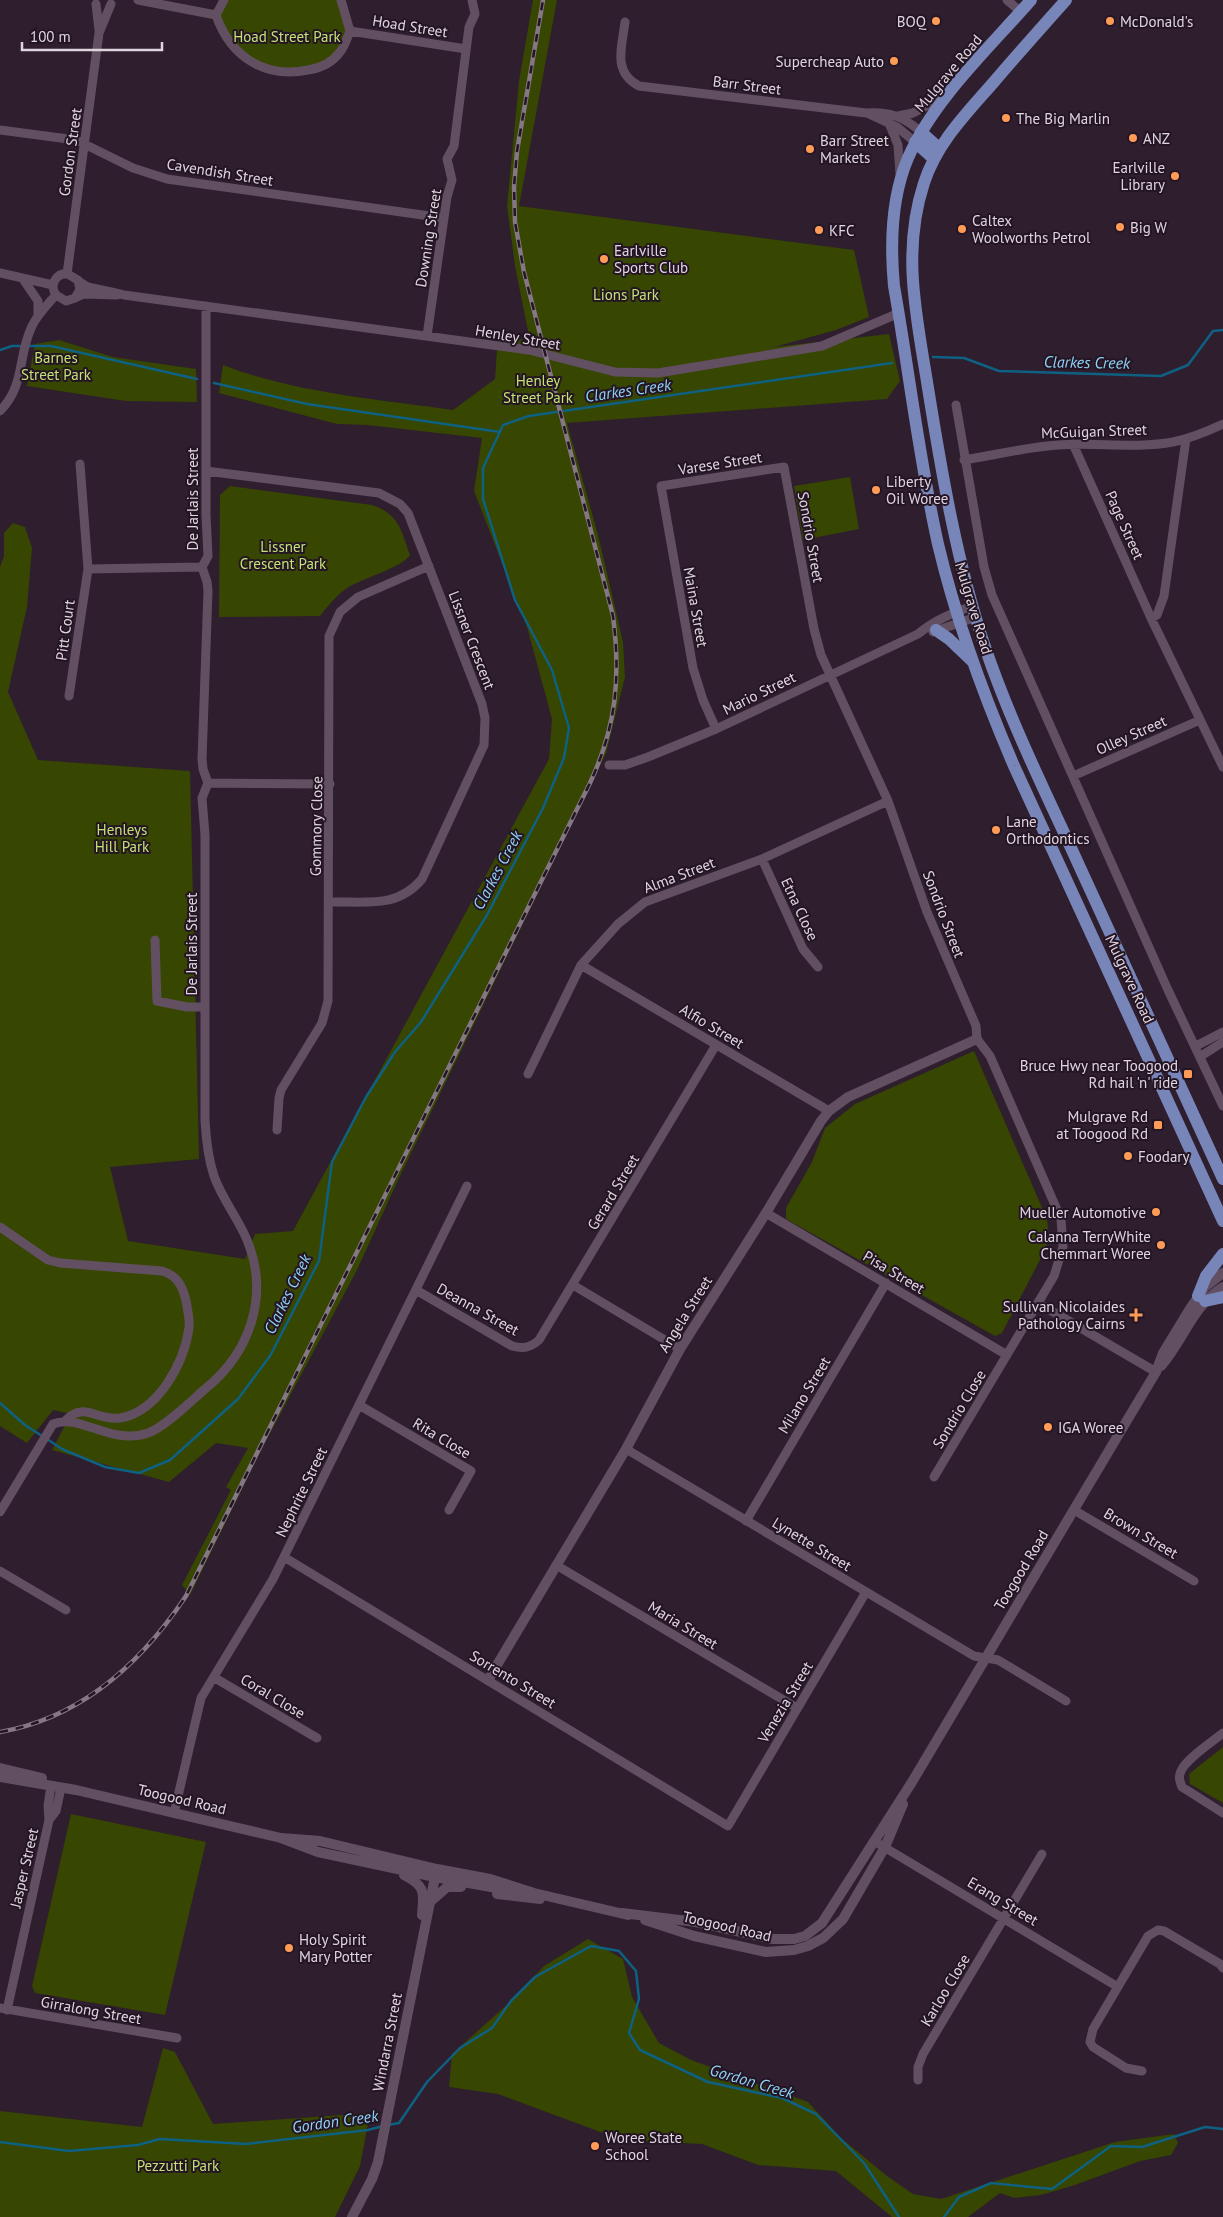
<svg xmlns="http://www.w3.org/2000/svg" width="1223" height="2217" viewBox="0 0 1223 2217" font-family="'PT Sans',sans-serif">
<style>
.green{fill:#374600}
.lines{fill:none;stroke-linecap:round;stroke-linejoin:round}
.stream{stroke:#0e6182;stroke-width:2.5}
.minor{stroke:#625062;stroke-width:9}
.tertiary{stroke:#625062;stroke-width:10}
.primary{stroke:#7885b8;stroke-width:12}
.rail-casing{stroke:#857785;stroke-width:4.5}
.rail{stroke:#241524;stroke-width:2.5;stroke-dasharray:8;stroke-linecap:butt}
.poi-dot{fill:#fe9c57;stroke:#241524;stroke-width:2}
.labels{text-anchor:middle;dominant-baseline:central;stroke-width:4;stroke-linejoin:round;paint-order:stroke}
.poi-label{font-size:15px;fill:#e0d5df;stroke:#241524;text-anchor:start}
.street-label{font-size:15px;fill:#e0d5df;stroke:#241524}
.park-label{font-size:15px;fill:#c4e374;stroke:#241524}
.water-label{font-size:16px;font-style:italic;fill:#8fd4f8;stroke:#241524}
</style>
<rect width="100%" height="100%" fill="#2e1e2e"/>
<path class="green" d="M224,0H341L350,31L331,61L283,73L238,51L216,15Z
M533,0H557L519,206L854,250L869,317L836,330L774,347L889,334L900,381L887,399L567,423L598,535L623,642L625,677L606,753L398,1180L357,1270L260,1452L190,1595L182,1585L231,1490L226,1487L248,1448L216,1443L169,1482L52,1450L71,1414L53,1410L27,1443L0,1426V567L4,556V533L13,523L25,527L32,548L27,607L8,692L38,760L190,771L199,1159L110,1167L128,1241L245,1259L255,1234L293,1231L549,759L552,719L527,627L474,491L482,438L367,425L337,424L219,393L223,365C296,393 376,399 453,410L495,379L498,335L530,341L515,266L507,206L519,81Z
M59,340L113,357L196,369L197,402L126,401L27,386L35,344Z
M850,477L859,529L803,540L794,486Z
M230,486L372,505C399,514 401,530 410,555C403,567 361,579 347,588C336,596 328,606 320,616L219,617L220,495Z
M974,1051L1047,1219L1049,1238L1044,1252L1002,1333L995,1336L786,1219V1208L812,1162L825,1128L855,1104Z
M1223,1747V1803L1190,1784L1189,1774Z
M71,1814L206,1842L165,2015L35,1993L32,1986Z
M588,1939L623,1959L632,1997L659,2043L691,2060L808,2102L841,2138L887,2176L913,2194L941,2199L1115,2142L1174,2134L1178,2143L1171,2155L1140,2161L1075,2185L1041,2195L1014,2198L1000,2193L968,2217H892L836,2171L758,2165L702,2144L622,2140L498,2094L449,2087L452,2054L511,2001L544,1966Z
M163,2048L175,2052L213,2124L370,2113L360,2166L335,2217H0V2111L142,2127Z"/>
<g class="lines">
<path class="stream" d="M0,350L12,346H51L197,379
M933,357L964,358L999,371L1161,376L1188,365L1213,331L1223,330
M214,383L307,404L500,432
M0,1403L25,1425L42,1436
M47,1439L62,1449L105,1467L139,1473L170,1460L238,1399L270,1356L319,1261L332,1162L366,1097L395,1052L421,1022L487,915L543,808L564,758L569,728L552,670L515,600L483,499V468L503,425L529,416L892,363
M388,2125L399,2123L427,2082L460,2048L492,2028L511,2001L535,1977L591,1946L619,1951L636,1971L639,1999L629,2033L640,2050L708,2082L782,2098L816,2114L864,2163L899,2217
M0,2142L69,2151L138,2145L160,2139L246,2144L368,2130L383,2126
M944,2217L959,2197L991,2183L1052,2189L1111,2146L1142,2147L1205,2127L1223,2129"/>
<path class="minor" d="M138,0L216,15
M224,0L216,15C230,56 264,79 308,70C321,68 332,63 340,52C345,46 347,38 350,31L341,0
M1007,0L1021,12
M96,4L99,30
M625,22C622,47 612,72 639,86L866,113C889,111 904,117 921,132
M350,31L466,49
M869,114L897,127L915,142
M898,116L913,113L943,97
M889,123L898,145L900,174
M0,130L76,140L133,168L167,179L444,218
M0,273L53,285
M67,274L99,33L111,4
M23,279L38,301V315
M78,280L80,290L75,298L66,301L56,295C53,291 52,285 55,280C66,264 78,284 89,287C101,290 113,292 124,295L529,350L615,372L658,373L822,346L899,313
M75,298L84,294L117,295
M427,336L447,197L452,180L447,159L454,146L469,27L475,14L472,0
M956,405L984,567L992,595L1168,990L1223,1106
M0,411C26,384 17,357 32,326C38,314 47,305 56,295
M1073,444L1151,618L1223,767
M964,460C995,455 1027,447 1058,445C1096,442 1135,449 1173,442C1191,438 1206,432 1223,424
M206,471L379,493L400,504L408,513L482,704L485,718L484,745L422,879C397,909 365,901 329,902
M88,569L202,567
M1151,618L1157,615L1164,596L1186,439
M933,632L976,617
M69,696L88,569L80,464
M716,729L703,700L693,668L661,486L784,467L814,629L821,655L888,801L927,912L976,1026L977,1039L990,1056L1061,1219L1063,1247L1054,1276L934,1477
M609,765H625L648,757L716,729L918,634C935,620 952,613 973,606
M1073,776L1200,720
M208,783L330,784
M762,859L803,949L818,967
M155,940L157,1001L187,1007H204
M581,965L829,1111
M1196,1046L1223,1032
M1201,1056L1223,1042
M528,1074L581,965L618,924L645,902L762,859L888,801
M277,1130L279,1098L281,1090L322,1023L328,1001L329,636L340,612L358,597L429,566
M766,1213L1007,1355
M0,1227L48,1260L60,1263L162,1271C179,1276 184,1289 187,1306C188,1313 190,1321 189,1328C184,1363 158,1412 120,1418C96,1421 84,1400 64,1422
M573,1285L680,1349
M416,1290L512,1346C523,1349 530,1348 539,1340L716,1045
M1038,1303L1156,1372
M359,1405L471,1471L449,1510
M626,1449L974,1656L998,1660L1066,1701
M1074,1510L1194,1581
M0,1512L53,1424C80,1413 111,1446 148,1433C165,1427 191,1401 205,1389C250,1353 270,1295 247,1240C238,1218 222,1199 214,1176C208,1158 206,1139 205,1120V835L202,798L208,783L203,769L202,759L208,591L207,582L202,567L208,556L206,515V306
M746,1521L886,1283
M284,1557L728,1826L866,1592
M556,1565L797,1708
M0,1571L66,1610
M215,1678L317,1738
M1223,1733C1212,1742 1186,1759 1181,1771C1178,1777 1180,1782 1182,1787L1223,1813
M174,1813L201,1698L273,1579L467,1186
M49,1820L56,1811L61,1788
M874,1841L1118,1987
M0,2008L177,2038
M7,2010L49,1820L48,1806L51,1786
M1142,2071L1126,2068L1093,2047L1090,2042L1093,2029L1148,1936L1158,1930L1164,1931L1220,1964L1223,1968
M918,2080V2067L923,2054L1042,1854"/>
<path class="tertiary" d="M1161,1366C1183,1341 1193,1305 1223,1287
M488,1680L626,1449L680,1349L766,1213L821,1121L829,1111L848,1097L977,1039
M0,1768L42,1778
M0,1777L76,1790L281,1838L318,1852L435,1877L508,1890
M281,1838L320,1841L437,1869L490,1879L534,1893L628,1915
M404,1875C426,1886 424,1893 422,1915
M497,1894L540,1899
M430,1902L447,1887H461
M622,1913L696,1922L773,1939H794L805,1936L822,1923L912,1782L1129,1417L1156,1372L1163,1353L1191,1307L1205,1287L1223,1273
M645,1920L694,1936L766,1952L794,1950L808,1946L823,1938L843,1919L885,1847L903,1804
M352,2217L372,2179L378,2162L436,1872"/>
<path class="primary" d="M1031,0C990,47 933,100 908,158C891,198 890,243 894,286C909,371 919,459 938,544C956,620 983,694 1014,766L1223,1221
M1066,0C1041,28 1017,55 993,83C966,114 937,143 924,183C901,253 917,318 928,388C942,475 957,563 985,647C1010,721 1045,791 1077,861C1126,967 1174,1073 1223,1179
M921,132L940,149
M915,142L934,159
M936,630L949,639L972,661
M1198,1296L1206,1276L1223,1254
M1205,1301L1223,1297"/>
<g class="rail-casing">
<path id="rail" d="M0,1732C81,1718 142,1662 186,1596L590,783C616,727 621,678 613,616L524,272L515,222L514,187L517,151L543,0"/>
</g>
<use href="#rail" class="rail"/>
</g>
<g class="poi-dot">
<circle cx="936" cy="21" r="5"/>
<circle cx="1110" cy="21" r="5"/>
<circle cx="894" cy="61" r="5"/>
<circle cx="1006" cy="118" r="5"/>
<circle cx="1133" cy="138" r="5"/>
<circle cx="810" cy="149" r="5"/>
<circle cx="1175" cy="176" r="5"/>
<circle cx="1120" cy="227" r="5"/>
<circle cx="962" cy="229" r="5"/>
<circle cx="819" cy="230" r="5"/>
<circle cx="604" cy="259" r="5"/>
<circle cx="876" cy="490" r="5"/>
<circle cx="996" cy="830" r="5"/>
<rect x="1183" y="1069" width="10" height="10" rx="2.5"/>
<rect x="1153" y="1120" width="10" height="10" rx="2.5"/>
<circle cx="1128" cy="1156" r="5"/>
<circle cx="1156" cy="1212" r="5"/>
<circle cx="1161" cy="1245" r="5"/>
<path d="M1133.5 1307.5h5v5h5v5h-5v5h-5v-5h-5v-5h5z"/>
<circle cx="1048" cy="1427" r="5"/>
<circle cx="289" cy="1948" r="5"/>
<circle cx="595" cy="2146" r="5"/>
</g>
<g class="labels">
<g class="poi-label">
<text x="926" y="21" text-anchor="end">BOQ</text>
<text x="1120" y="21">McDonald's</text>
<text x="884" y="61" text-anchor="end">Supercheap Auto</text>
<text x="1016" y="118">The Big Marlin</text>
<text x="1143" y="138">ANZ</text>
<text x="820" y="140">Barr Street<tspan x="820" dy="17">Markets</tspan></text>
<text x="1165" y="167" text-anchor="end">Earlville<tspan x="1165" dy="17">Library</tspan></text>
<text x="972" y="220">Caltex<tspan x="972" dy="17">Woolworths Petrol</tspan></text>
<text x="1130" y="227">Big W</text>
<text x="829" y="230">KFC</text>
<text x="614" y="250">Earlville<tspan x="614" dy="17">Sports Club</tspan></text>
<text x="886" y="481">Liberty<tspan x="886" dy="17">Oil Woree</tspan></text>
<text x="1006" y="821">Lane<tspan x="1006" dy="17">Orthodontics</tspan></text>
<text x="1178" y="1065" text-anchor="end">Bruce Hwy near Toogood<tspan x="1178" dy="17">Rd hail 'n' ride</tspan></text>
<text x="1148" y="1116" text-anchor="end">Mulgrave Rd<tspan x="1148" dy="17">at Toogood Rd</tspan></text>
<text x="1138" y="1156">Foodary</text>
<text x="1146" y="1212" text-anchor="end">Mueller Automotive</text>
<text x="1151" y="1236" text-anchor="end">Calanna TerryWhite<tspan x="1151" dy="17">Chemmart Woree</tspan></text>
<text x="1125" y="1306" text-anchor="end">Sullivan Nicolaides<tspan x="1125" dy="17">Pathology Cairns</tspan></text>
<text x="1058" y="1427">IGA Woree</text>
<text x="299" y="1939">Holy Spirit<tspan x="299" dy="17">Mary Potter</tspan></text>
<text x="605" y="2137">Woree State<tspan x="605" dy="17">School</tspan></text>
</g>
<g class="street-label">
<text transform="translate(410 26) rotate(9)">Hoad Street</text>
<text transform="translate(948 73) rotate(-50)">Mulgrave Road</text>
<text transform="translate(747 85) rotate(7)">Barr Street</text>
<text transform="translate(70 152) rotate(-82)">Gordon Street</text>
<text transform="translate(220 172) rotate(9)">Cavendish Street</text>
<text transform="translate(428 238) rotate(-81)">Downing Street</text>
<text transform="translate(518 337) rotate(10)">Henley Street</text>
<text transform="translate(1094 431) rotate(-2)">McGuigan Street</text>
<text transform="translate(720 463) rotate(-9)">Varese Street</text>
<text transform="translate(192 499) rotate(-90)">De Jarlais Street</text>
<text transform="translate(1125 525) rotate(66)">Page Street</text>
<text transform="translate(811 537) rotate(80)">Sondrio Street</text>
<text transform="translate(696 607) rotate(80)">Maina Street</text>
<text transform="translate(974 608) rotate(73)">Mulgrave Road</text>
<text transform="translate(65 630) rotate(-82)">Pitt Court</text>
<text transform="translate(472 640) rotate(69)">Lissner Crescent</text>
<text transform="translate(759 693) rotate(-26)">Mario Street</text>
<text transform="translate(1131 735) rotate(-24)">Olley Street</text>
<text transform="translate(316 826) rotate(-89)">Gommory Close</text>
<text transform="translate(679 875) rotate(-21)">Alma Street</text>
<text transform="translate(800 909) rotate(65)">Etna Close</text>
<text transform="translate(944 914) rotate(69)">Sondrio Street</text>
<text transform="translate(191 944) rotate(-90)">De Jarlais Street</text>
<text transform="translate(1130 979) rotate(65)">Mulgrave Road</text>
<text transform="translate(712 1026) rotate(31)">Alfio Street</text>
<text transform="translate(613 1192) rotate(-59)">Gerard Street</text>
<text transform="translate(894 1272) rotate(31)">Pisa Street</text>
<text transform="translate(478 1309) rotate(29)">Deanna Street</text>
<text transform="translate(685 1314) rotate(-58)">Angela Street</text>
<text transform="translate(804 1395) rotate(-59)">Milano Street</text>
<text transform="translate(959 1409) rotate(-59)">Sondrio Close</text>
<text transform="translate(442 1438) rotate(31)">Rita Close</text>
<text transform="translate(301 1492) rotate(-64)">Nephrite Street</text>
<text transform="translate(1141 1533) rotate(31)">Brown Street</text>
<text transform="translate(812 1544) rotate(31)">Lynette Street</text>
<text transform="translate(1021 1570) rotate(-59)">Toogood Road</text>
<text transform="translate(683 1625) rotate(31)">Maria Street</text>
<text transform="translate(513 1679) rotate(31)">Sorrento Street</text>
<text transform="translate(273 1696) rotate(31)">Coral Close</text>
<text transform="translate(785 1702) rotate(-59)">Venezia Street</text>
<text transform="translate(182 1799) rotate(13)">Toogood Road</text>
<text transform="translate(24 1868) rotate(-77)">Jasper Street</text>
<text transform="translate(1003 1901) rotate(31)">Erang Street</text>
<text transform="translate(727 1926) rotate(13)">Toogood Road</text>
<text transform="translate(945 1990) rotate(-59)">Karloo Close</text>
<text transform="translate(91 2010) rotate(10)">Girralong Street</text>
<text transform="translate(387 2042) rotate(-79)">Windarra Street</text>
</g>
<g class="park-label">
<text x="287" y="36">Hoad Street Park</text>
<text x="626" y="294">Lions Park</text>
<text x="56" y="357">Barnes<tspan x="56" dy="17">Street Park</tspan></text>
<text x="538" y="380">Henley<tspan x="538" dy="17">Street Park</tspan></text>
<text x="283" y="546">Lissner<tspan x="283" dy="17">Crescent Park</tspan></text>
<text x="122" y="829">Henleys<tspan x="122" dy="17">Hill Park</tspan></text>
<text x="178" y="2165">Pezzutti Park</text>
</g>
<g class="water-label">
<text transform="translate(1087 362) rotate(1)">Clarkes Creek</text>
<text transform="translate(628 390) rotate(-8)">Clarkes Creek</text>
<text transform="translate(497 870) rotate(-62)">Clarkes Creek</text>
<text transform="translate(287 1294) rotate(-64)">Clarkes Creek</text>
<text transform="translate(752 2081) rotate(16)">Gordon Creek</text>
<text transform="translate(335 2121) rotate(-8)">Gordon Creek</text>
</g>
</g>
<path d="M22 42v8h140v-8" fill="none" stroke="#e0d5df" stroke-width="2.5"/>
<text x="30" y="42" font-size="15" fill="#e0d5df" stroke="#241524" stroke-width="4" paint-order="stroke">100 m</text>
</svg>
